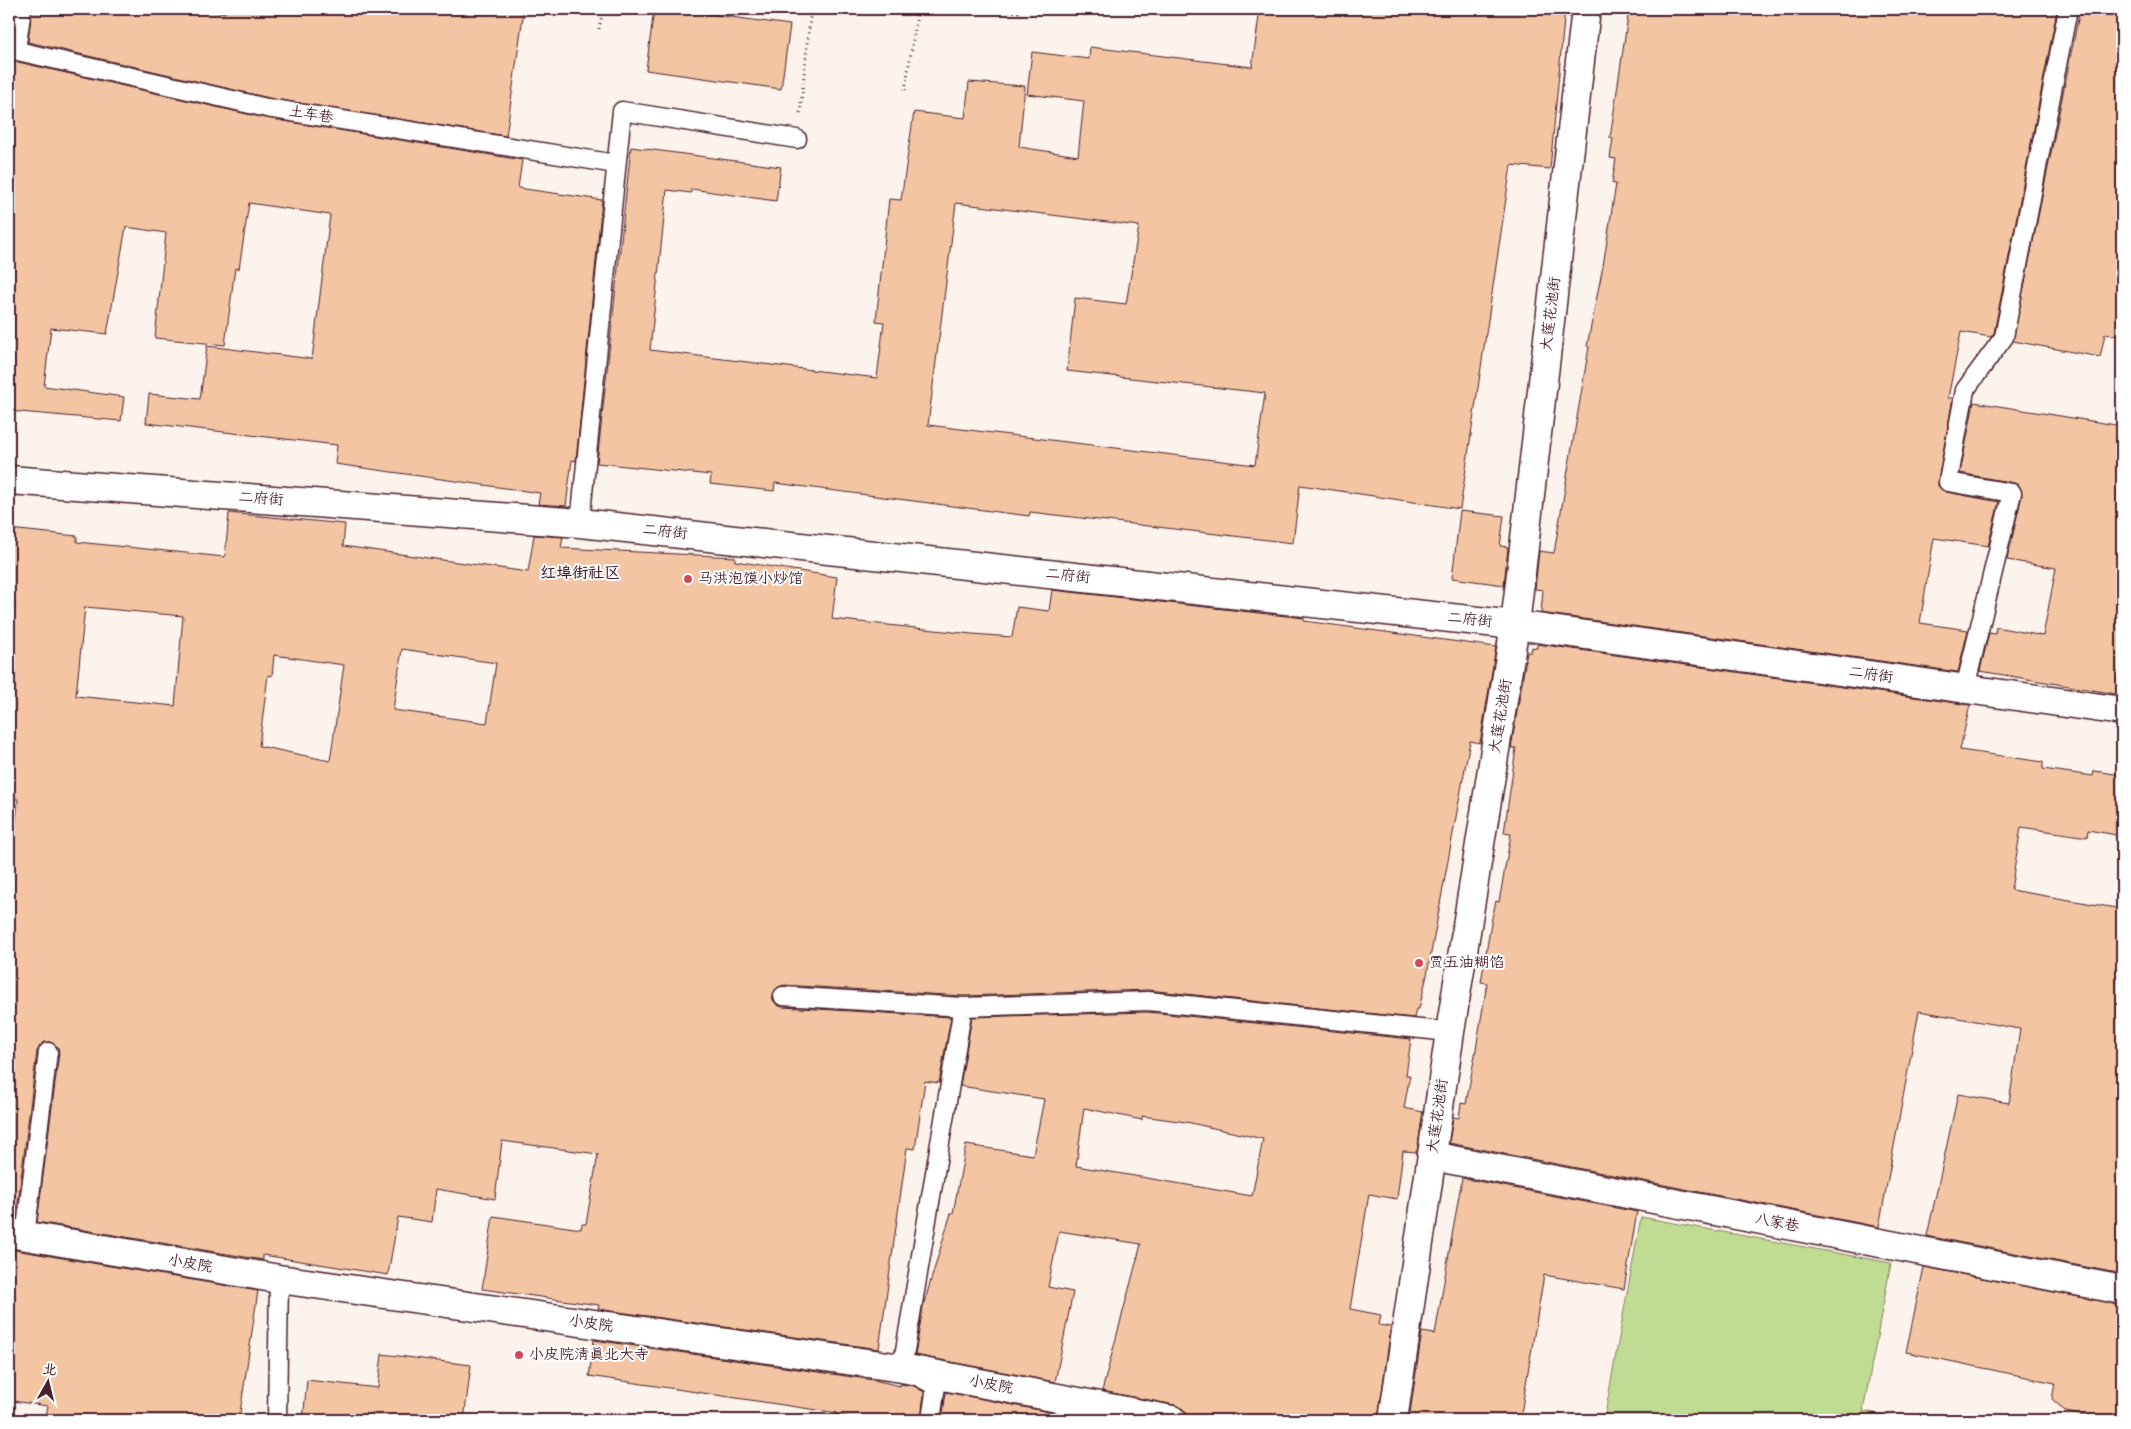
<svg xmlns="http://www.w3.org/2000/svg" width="2131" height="1429" viewBox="0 0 2131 1429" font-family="Mynerve,'LXGW WenKai TC',sans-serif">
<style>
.green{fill:#c0dc93;stroke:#857e5f}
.building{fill:#f3c5a3;stroke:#4a1f2b;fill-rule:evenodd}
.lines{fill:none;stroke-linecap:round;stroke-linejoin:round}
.service-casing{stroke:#4a1f2b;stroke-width:21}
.minor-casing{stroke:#4a1f2b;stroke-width:31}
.tertiary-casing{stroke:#4a1f2b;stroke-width:31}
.path{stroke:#4a1f2b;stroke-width:3;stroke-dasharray:1 4;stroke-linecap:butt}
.service{stroke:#fff;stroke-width:18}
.minor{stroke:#fff;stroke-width:28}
.tertiary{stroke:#fff;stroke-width:28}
.poi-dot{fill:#d1495b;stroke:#fff;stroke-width:2}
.labels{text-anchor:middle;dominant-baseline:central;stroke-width:4;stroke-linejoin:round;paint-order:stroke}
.street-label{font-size:15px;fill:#4a1f2b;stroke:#fff}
.poi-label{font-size:15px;fill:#4a1f2b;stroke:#fff;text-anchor:start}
.neighbourhood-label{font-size:16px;font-weight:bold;fill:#4a1f2b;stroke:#fff}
</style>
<rect width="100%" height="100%" fill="#fdf3ed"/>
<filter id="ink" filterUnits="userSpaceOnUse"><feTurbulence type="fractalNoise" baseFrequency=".02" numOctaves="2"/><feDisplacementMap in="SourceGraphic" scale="10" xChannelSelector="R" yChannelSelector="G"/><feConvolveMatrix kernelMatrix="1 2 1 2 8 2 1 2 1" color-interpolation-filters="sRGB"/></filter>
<g filter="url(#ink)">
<path class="green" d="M1641,1217L1891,1263L1863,1411L1909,1420H1604Z"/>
<path class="building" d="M32,9H199L225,13L226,9H524L506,136L269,98L28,42Z
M654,9H672L790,25L781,89L646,70Z
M1260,9H1565L1550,169L1511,165L1460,509L1300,485L1293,543L1030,512L1029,516L775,483L774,491L710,484L711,475L597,463L631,147L781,167L776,201L691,189V193L667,190L650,350L877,378L884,322L876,321L889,199L901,200L914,112L965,118L969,82L1025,86L1019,147L1078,156L1084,101L1027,94L1032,52L1089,59L1090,47L1252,67ZM956,203L1139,226L1126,304L1075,298L1067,371L1265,393L1255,465L928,425Z
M1629,9L2057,10L1994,333L1991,337L1961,332L1948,398H1953L1938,480V486L1946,492L1999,502L1988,546L1934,538L1920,623L1968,630L1958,672L1541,613L1543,590L1535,589L1539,551L1554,553L1589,347L1587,346L1603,266L1616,184L1612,183L1616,159L1610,158L1613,138H1610Z
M2080,9H2122V318L2119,336L2105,334L2100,357L2013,341Z
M9,60L265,118L522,160L518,188L602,200L576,461L572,460L566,506L538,504L540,493L335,464L337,445L146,423L149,394L200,399L207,346L312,359L330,215L249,203L239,269L235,268L225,345L155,338L166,233L126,227L107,334L51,328L44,386L124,397L121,421L9,411Z
M1974,402L2122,426V695L1980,671L1989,633L1995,634L1996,627L2043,636L2056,568L2007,560L2022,495L2019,485L2014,483L1960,473Z
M1460,511L1504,516L1500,546L1508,547L1504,585L1452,578Z
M229,513L345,524L343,546L528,572L534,535L563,537L561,548L735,557V561L837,577L832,619L972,634L1012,637L1017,607L1049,611L1052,590L1304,618V621L1496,647L1480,743L1470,741L1427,975L1419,1009H1416L1414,1018L1148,990L963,996L784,985L778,987L772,995L773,1000L777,1005L782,1007L951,1017L939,1083L925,1081L915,1149L907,1148L879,1349L598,1309L599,1305L482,1289L493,1216L581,1229L582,1224H586L598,1154L502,1141L495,1199L436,1189L432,1222L398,1217L388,1275L263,1255V1260L37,1222L59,1053L58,1047L50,1042H43L37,1051L16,1218H9V895L18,799L9,798V655L15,602H9V529L77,536V542L225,557ZM85,607L183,616L175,706L76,696ZM402,649L496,663L487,723L393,710ZM274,655L344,665L330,761L259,746L268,675L272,676Z
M1537,644L1970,705L1960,750L2043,762V769L2093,776L2094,771L2122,775V836L2088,830L2087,837L2021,827L2011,890L2122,909V1274L1927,1236L1958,1094L2009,1103L2020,1029L1919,1011L1879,1227L1449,1143L1453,1117L1459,1118L1461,1103L1466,1104L1476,1049L1487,983L1481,982L1492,918L1496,901L1499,902L1511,834L1504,833L1516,748H1511L1527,652H1531L1532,647L1537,648Z
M1148,1012L1411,1039L1406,1075H1410L1404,1108L1423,1112L1417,1152L1403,1151L1397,1199L1369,1194L1350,1309L1381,1315L1379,1325L1391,1327L1378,1420H1187V1414L1183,1409L1175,1405L1102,1391L1141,1244L1059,1231L1048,1287L1073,1292L1055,1382L915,1355L923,1307L951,1213H953L966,1145L1033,1155L1044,1099L960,1086L972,1017ZM1084,1108L1142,1120V1116L1186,1122L1263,1139L1252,1196L1076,1166Z
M1462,1178L1637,1212L1624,1289L1544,1275L1520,1420H1409L1422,1332L1435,1334Z
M9,1249L258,1291L239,1420H45L48,1406L12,1401L14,1394H9Z
M1924,1267L2122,1305V1420H2104L2066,1412L2052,1399L2055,1383L1906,1352Z
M594,1340L874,1380L900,1386V1384L914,1386L924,1392L921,1420H868L836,1415L837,1413L589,1376Z
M382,1354L471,1365L464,1420H303L307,1380L378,1388Z
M946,1392L1049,1412L1047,1420H942Z"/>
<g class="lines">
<g class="service-casing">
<path id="service" d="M9,49L267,108L616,164
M16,50L22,9
M580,523L622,111L797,139
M1965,688L2012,493L1948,482L1965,390L2004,337L2068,9
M783,996L963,1007L1148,1001L1450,1032
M25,1236L48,1052
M277,1420L279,1279
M931,1420L936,1386L902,1368L963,1007"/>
</g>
<g class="minor-casing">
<path id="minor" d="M9,480L580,523L1515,625L2122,711
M1432,1156L2122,1290
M9,1233L279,1279L902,1368L1172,1420"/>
</g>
<g class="tertiary-casing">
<path id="tertiary" d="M1393,1420L1450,1032L1515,625L1586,9"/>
</g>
<path class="path" d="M993,9L1018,12V9
M599,29L603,9
M905,90L918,9
M800,113L811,9"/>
<use href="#service" class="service"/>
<use href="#minor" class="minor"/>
<use href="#tertiary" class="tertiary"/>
</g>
</g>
<g class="poi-dot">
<circle cx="688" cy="579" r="5"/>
<circle cx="1419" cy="963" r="5"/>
<circle cx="519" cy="1355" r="5"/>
</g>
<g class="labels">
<g class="street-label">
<text transform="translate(311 115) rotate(9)">土车巷</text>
<text transform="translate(1551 314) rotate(-83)">大莲花池街</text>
<text transform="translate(261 499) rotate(4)">二府街</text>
<text transform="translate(665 532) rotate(6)">二府街</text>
<text transform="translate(1068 576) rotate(6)">二府街</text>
<text transform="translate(1470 620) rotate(6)">二府街</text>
<text transform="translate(1871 675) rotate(8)">二府街</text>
<text transform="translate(1501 716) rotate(-81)">大莲花池街</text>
<text transform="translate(1438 1116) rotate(-82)">大莲花池街</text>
<text transform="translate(1777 1223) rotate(11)">八家巷</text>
<text transform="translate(190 1264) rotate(10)">小皮院</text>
<text transform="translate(591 1324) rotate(8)">小皮院</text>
<text transform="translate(991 1385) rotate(11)">小皮院</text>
</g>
<g class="poi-label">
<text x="698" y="579">马洪泡馍小炒馆</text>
<text x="1429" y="963">贾五油糊馅</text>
<text x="529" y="1355">小皮院清真北大寺</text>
</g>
<g class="neighbourhood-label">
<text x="580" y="573">红埠街社区</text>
</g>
</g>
<rect width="2131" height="1429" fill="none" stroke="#fff" stroke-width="30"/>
<rect x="15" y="15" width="2101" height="1399" fill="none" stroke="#4a1f2b" stroke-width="2" filter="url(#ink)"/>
<g transform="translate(48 1382) rotate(8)" stroke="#ffffff" stroke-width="4" paint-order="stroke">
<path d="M0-4L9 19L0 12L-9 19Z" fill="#4a1f2b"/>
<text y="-8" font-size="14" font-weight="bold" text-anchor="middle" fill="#4a1f2b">北</text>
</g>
</svg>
